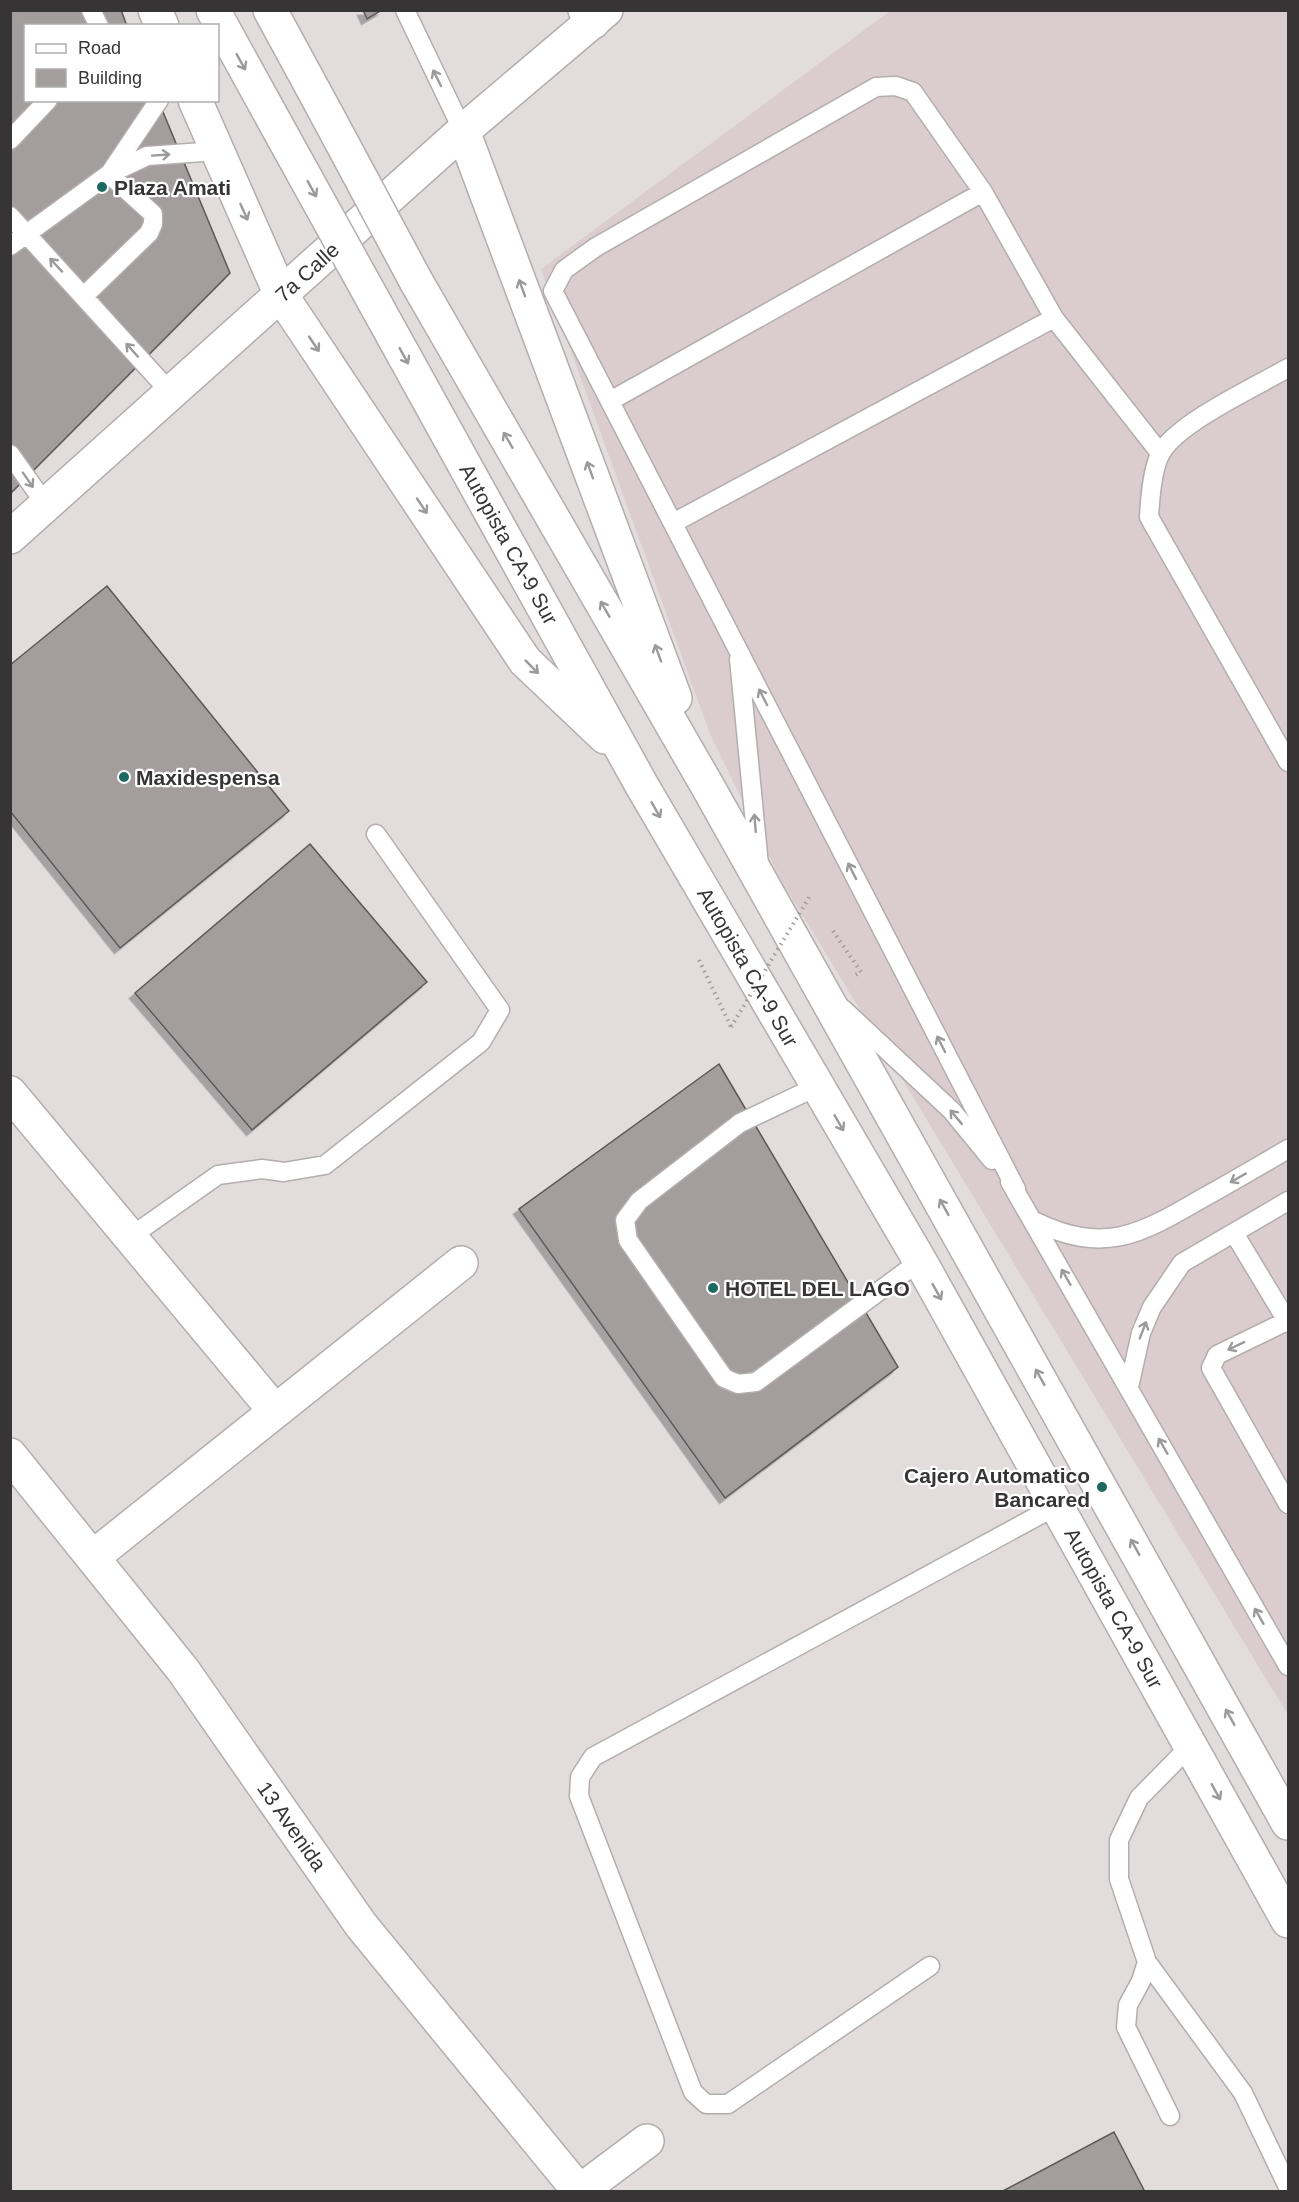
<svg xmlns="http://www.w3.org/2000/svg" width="1299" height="2202" viewBox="0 0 1299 2202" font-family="Helvetica,sans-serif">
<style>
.built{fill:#dbcdcf}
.building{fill:#a39d9e;stroke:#5d5859;stroke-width:1.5;filter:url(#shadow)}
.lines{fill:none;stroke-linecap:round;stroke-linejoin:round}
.lane-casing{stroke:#b3adae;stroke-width:21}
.street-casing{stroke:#b3adae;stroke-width:36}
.secondary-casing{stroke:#b3adae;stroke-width:36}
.highway-casing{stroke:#b3adae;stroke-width:36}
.path{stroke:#a19c9d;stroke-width:4;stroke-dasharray:1.5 4.5;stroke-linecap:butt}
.lane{stroke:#fff;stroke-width:18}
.street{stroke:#fff;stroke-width:33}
.secondary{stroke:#fff;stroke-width:33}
.highway{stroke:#fff;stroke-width:33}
.highway-bridge-casing{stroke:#b3adae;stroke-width:36;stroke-linecap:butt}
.path-bridge{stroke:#a19c9d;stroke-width:4;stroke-dasharray:1.5 4.5;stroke-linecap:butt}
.highway-bridge{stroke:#fff;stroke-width:33}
.oneway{stroke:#9a9a9a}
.poi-dot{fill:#1e6862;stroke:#fff;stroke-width:2}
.labels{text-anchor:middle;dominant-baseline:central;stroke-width:4.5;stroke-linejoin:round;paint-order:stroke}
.poi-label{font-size:21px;font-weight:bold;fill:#363434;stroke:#fff;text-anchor:start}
.street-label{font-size:21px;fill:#363434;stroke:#fff}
</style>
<defs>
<filter id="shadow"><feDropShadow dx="-5.5" dy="5.5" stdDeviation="0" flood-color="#0004"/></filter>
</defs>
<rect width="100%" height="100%" fill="#e2dcdd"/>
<path class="built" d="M890,11H1288V1715L780,878L710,734L541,269Z"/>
<path class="building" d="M10,10H121L127,26H26V100H158L230,273L10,494Z
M363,10H382L367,19Z
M107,586L289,811L120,948L10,811V665Z
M310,844L427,982L252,1130L135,993Z
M719,1064L898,1367L725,1498L519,1209Z
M1114,2132L1145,2192H1001Z"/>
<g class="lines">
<g class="lane-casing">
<path id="lane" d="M91,10L99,26
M405,10L463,131
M10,140L48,100
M110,173L159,100
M10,216L171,393
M10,246L109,174L147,156L217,151
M84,296L149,233L153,224V214L109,174
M1288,368C1257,386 1177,423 1161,453C1152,468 1150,499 1149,517L1288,762
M610,401L983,192
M10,454L46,505
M673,523L1054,318
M739,659L759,865
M843,1009L952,1111L992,1160
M818,1086L740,1123L639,1201L625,1220L628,1240L724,1378L738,1384L756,1382L920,1261
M1010,1182L1288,1666
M1016,1189L553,291L564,270L596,247L876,87L896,86L913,92L983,192L1054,318L1160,453
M1034,1221C1104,1255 1139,1235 1201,1199C1230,1183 1259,1166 1288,1149
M1234,1233L1287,1321
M130,1237L218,1175L262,1169L284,1172L325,1165L481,1042L500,1010L376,834
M1288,1323L1287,1321L1217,1355L1211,1368L1288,1504
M1129,1387L1141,1333L1152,1307L1182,1263L1288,1201
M1147,1962L1243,2093L1288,2187
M930,1966L728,2104H706L693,2092L579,1796L580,1777L593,1757L1058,1505
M1170,2116L1126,2027L1128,2005L1141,1981L1147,1962L1119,1879V1840L1139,1798L1190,1746"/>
</g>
<g class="street-casing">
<path id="street" d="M10,1093L275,1411
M10,1455L183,1670L361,1925L579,2191
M93,1557L461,1263
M579,2192L647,2141"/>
</g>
<g class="secondary-casing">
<path id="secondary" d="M10,537L463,131L606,10"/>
</g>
<g class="highway-casing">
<path id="highway" d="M155,10L162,26
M213,10L283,137
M270,10L327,115
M585,10L593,22
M195,100L281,295L525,661L605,737
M463,131L675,698
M416,281L708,787L1288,1823
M376,305L641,784L920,1261L1288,1921"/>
</g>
<path class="path" d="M833,931L861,972L855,975
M699,960L731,1027"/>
<use href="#lane" class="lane"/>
<use href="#street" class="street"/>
<use href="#secondary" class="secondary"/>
<use href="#highway" class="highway"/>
<g class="highway-bridge-casing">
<path id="highway-bridge" d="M327,115L416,281
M283,137L376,305"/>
</g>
<path class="path-bridge" d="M731,1027L810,896"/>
<use href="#highway-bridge" class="highway-bridge"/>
</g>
<defs><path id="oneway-shaft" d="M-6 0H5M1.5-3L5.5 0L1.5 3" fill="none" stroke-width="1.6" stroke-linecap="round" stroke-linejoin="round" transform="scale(1.5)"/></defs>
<g class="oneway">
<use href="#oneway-shaft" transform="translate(241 62) rotate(61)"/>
<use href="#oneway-shaft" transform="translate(437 78) rotate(-116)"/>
<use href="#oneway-shaft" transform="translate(161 155) rotate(-4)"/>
<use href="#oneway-shaft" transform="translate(312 189) rotate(61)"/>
<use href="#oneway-shaft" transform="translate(244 212) rotate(66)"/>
<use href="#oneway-shaft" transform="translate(56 265) rotate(-133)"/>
<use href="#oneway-shaft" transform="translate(522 288) rotate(-110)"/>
<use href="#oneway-shaft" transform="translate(314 344) rotate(56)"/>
<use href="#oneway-shaft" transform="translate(132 350) rotate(-132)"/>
<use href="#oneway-shaft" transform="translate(404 356) rotate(61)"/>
<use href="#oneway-shaft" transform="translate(508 440) rotate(-120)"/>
<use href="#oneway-shaft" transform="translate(590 470) rotate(-110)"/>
<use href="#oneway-shaft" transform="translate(28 480) rotate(55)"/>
<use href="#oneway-shaft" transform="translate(422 506) rotate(56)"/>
<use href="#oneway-shaft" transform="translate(605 609) rotate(-120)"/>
<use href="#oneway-shaft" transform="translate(658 653) rotate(-110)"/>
<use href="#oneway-shaft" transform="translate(532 667) rotate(45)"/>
<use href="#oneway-shaft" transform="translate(763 697) rotate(-117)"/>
<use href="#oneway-shaft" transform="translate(656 810) rotate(60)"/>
<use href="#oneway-shaft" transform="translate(755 823) rotate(-95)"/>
<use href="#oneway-shaft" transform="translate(852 871) rotate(-117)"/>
<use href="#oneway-shaft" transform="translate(941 1044) rotate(-117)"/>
<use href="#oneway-shaft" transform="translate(956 1117) rotate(-130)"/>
<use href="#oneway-shaft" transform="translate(839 1123) rotate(60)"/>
<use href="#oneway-shaft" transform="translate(1238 1178) rotate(150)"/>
<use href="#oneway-shaft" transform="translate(944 1207) rotate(-119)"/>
<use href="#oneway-shaft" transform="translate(1066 1277) rotate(-120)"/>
<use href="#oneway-shaft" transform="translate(937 1292) rotate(61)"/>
<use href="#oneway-shaft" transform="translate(1143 1330) rotate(-69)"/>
<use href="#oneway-shaft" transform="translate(1236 1346) rotate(154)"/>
<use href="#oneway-shaft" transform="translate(1040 1377) rotate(-119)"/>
<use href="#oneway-shaft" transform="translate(1163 1446) rotate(-120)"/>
<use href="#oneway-shaft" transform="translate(1135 1547) rotate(-119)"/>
<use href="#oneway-shaft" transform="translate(1259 1616) rotate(-120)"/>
<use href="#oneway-shaft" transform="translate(1230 1717) rotate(-119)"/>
<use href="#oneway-shaft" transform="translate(1216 1792) rotate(61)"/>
</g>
<g class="poi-dot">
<circle cx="102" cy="187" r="6"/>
<circle cx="124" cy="777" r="6"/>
<circle cx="713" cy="1288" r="6"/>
<circle cx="1102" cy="1487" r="6"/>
</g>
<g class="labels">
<g class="poi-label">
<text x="114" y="187">Plaza Amati</text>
<text x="136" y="777">Maxidespensa</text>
<text x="725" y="1288">HOTEL DEL LAGO</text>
<text x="1090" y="1475" text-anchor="end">Cajero Automatico<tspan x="1090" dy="24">Bancared</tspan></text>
</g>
<g class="street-label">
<text transform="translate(307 272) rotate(-42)">7a Calle</text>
<text transform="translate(509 544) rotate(61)">Autopista CA-9 Sur</text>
<text transform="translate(748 967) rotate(60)">Autopista CA-9 Sur</text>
<text transform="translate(1114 1608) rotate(61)">Autopista CA-9 Sur</text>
<text transform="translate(292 1826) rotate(55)">13 Avenida</text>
</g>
</g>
<rect width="1299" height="2202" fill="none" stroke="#363434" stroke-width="24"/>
<rect x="24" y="24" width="195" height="78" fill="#ffffff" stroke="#afaeae" stroke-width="1.5"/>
<rect x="36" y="44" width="30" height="9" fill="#ffffff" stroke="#afaeae" stroke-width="1.5"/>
<text x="78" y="54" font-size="18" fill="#363434">Road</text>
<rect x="36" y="69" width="30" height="18" fill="#a39d9e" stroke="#afaeae" stroke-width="1.5"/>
<text x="78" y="84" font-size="18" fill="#363434">Building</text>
</svg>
